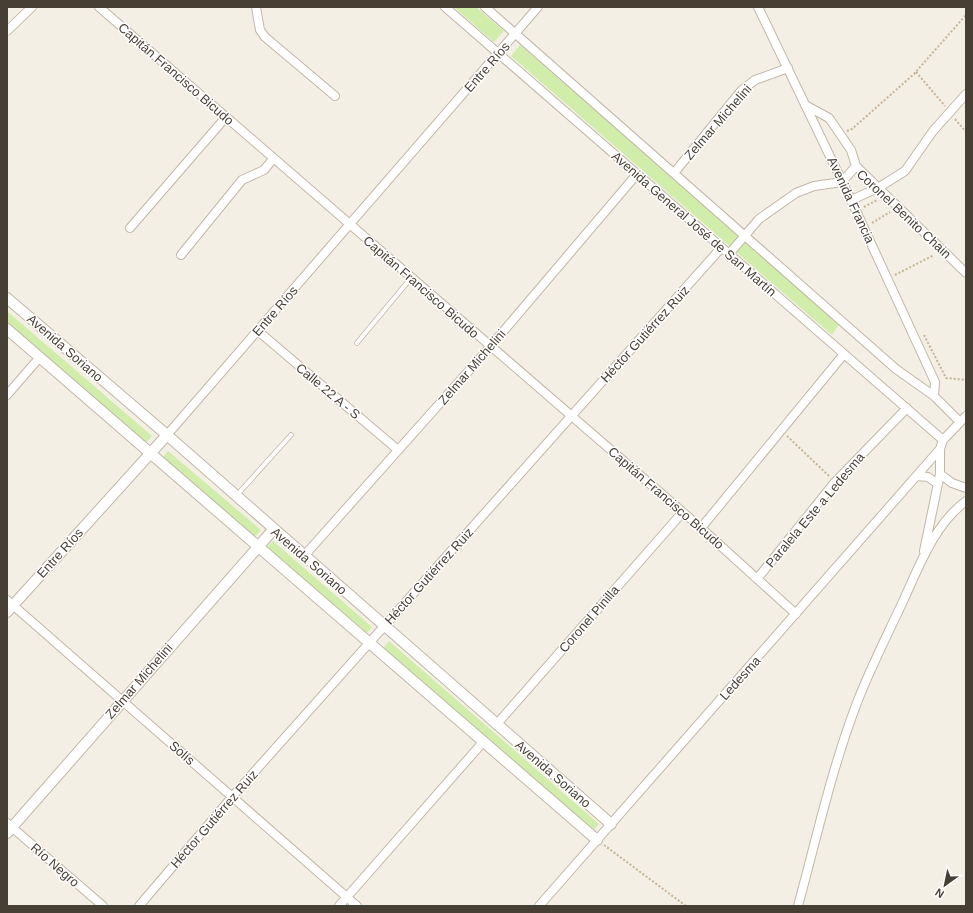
<svg xmlns="http://www.w3.org/2000/svg" width="973" height="913" viewBox="0 0 973 913" font-family="Arial,sans-serif">
<style>
.green{fill:#d0eda9}
.lines{fill:none;stroke-linecap:round;stroke-linejoin:round}
.service-casing{stroke:#c1b7a7;stroke-width:5.5}
.minor-casing{stroke:#c1b7a7;stroke-width:10}
.tertiary-casing{stroke:#c1b7a7;stroke-width:12}
.path{stroke:#c4b396;stroke-width:2;stroke-dasharray:2 2;stroke-linecap:butt}
.service{stroke:#fff;stroke-width:4}
.minor{stroke:#fff;stroke-width:8}
.tertiary{stroke:#fff;stroke-width:10}
.labels{text-anchor:middle;dominant-baseline:central;stroke-width:3;stroke-linejoin:round;paint-order:stroke}
.street-label{font-size:13px;fill:#473f34;stroke:#fff}
</style>
<rect width="100%" height="100%" fill="#f4efe5"/>
<path class="green" d="M454,7H476L504,31L494,42Z
M520,45L840,323L832,335L511,56Z
M7,311L152,436L146,443L7,323Z
M168,451L261,530L255,537L163,457Z
M273,541L372,627L367,633L267,547Z
M389,641L599,824L594,830L383,648Z"/>
<g class="lines">
<g class="service-casing">
<path id="service" d="M357,343L411,278
M237,495L291,435"/>
</g>
<g class="minor-casing">
<path id="minor" d="M99,7L701,528L796,614
M256,7L260,30L265,37L335,96
M445,7L943,440
M485,7L896,369L934,396L960,422
M758,7L851,200L935,382L934,396
M7,31L32,7
M805,105L829,118L851,150L856,166
M674,173L741,91L755,80L788,68
M851,200L878,188L905,171L933,131L966,94
M130,228L226,117
M729,254L759,219L796,193L814,186L842,182L856,166L966,273
M181,255L242,180L264,170L273,159
M258,331L398,450
M7,395L40,357
M167,435L538,7
M940,474L952,483L966,488
M917,476L928,477L938,484
M701,528L844,354
M924,551L940,474V449L943,440L966,416
M304,556L490,347L637,174
M757,579L835,482L907,408
M7,600L357,906
M496,725L682,513
M7,823L103,906
M139,906L232,797L721,248
M339,906L484,741
M539,906L940,449
M798,906C816,840 831,772 855,708C869,670 888,634 905,597C920,564 935,524 966,501"/>
</g>
<g class="tertiary-casing">
<path id="tertiary" d="M7,298L167,435L611,824
M7,329L597,840
M7,612L167,435
M7,833L273,530"/>
</g>
<path class="path" d="M916,72L945,106
M955,119L966,132
M847,131L852,129L914,74L966,15
M864,207L877,200
M872,223L890,212
M895,275L934,255
M924,335L946,378L966,380
M787,436L829,476
M604,845L686,906"/>
<use href="#service" class="service"/>
<use href="#minor" class="minor"/>
<use href="#tertiary" class="tertiary"/>
</g>
<g class="labels">
<g class="street-label">
<text transform="translate(487 67) rotate(-49)">Entre Ríos</text>
<text transform="translate(176 74) rotate(41)">Capitán Francisco Bicudo</text>
<text transform="translate(718 122) rotate(-49)">Zelmar Michelini</text>
<text transform="translate(851 200) rotate(65)">Avenida Francia</text>
<text transform="translate(904 214) rotate(43)">Coronel Benito Chain</text>
<text transform="translate(694 224) rotate(41)">Avenida General José de San Martín</text>
<text transform="translate(421 287) rotate(41)">Capitán Francisco Bicudo</text>
<text transform="translate(275 311) rotate(-49)">Entre Ríos</text>
<text transform="translate(645 334) rotate(-48)">Héctor Gutiérrez Ruiz</text>
<text transform="translate(65 348) rotate(41)">Avenida Soriano</text>
<text transform="translate(472 367) rotate(-49)">Zelmar Michelini</text>
<text transform="translate(328 391) rotate(40)">Calle 22 A - S</text>
<text transform="translate(666 498) rotate(41)">Capitán Francisco Bicudo</text>
<text transform="translate(815 510) rotate(-50)">Paralela Este a Ledesma</text>
<text transform="translate(60 553) rotate(-48)">Entre Ríos</text>
<text transform="translate(309 561) rotate(41)">Avenida Soriano</text>
<text transform="translate(429 576) rotate(-48)">Héctor Gutiérrez Ruiz</text>
<text transform="translate(589 619) rotate(-49)">Coronel Pinilla</text>
<text transform="translate(740 678) rotate(-48)">Ledesma</text>
<text transform="translate(139 681) rotate(-49)">Zelmar Michelini</text>
<text transform="translate(182 753) rotate(41)">Solís</text>
<text transform="translate(553 774) rotate(41)">Avenida Soriano</text>
<text transform="translate(214 819) rotate(-49)">Héctor Gutiérrez Ruiz</text>
<text transform="translate(55 865) rotate(41)">Río Negro</text>
</g>
</g>
<rect width="973" height="913" fill="none" stroke="#473f34" stroke-width="16"/>
<g transform="translate(945 885) rotate(213)" stroke="#ffffff" stroke-width="3" paint-order="stroke">
<path d="M0-3L7 15L0 10L-7 15Z" fill="#473f34"/>
<text y="-6" font-size="11" font-weight="bold" text-anchor="middle" fill="#473f34">N</text>
</g>
</svg>
